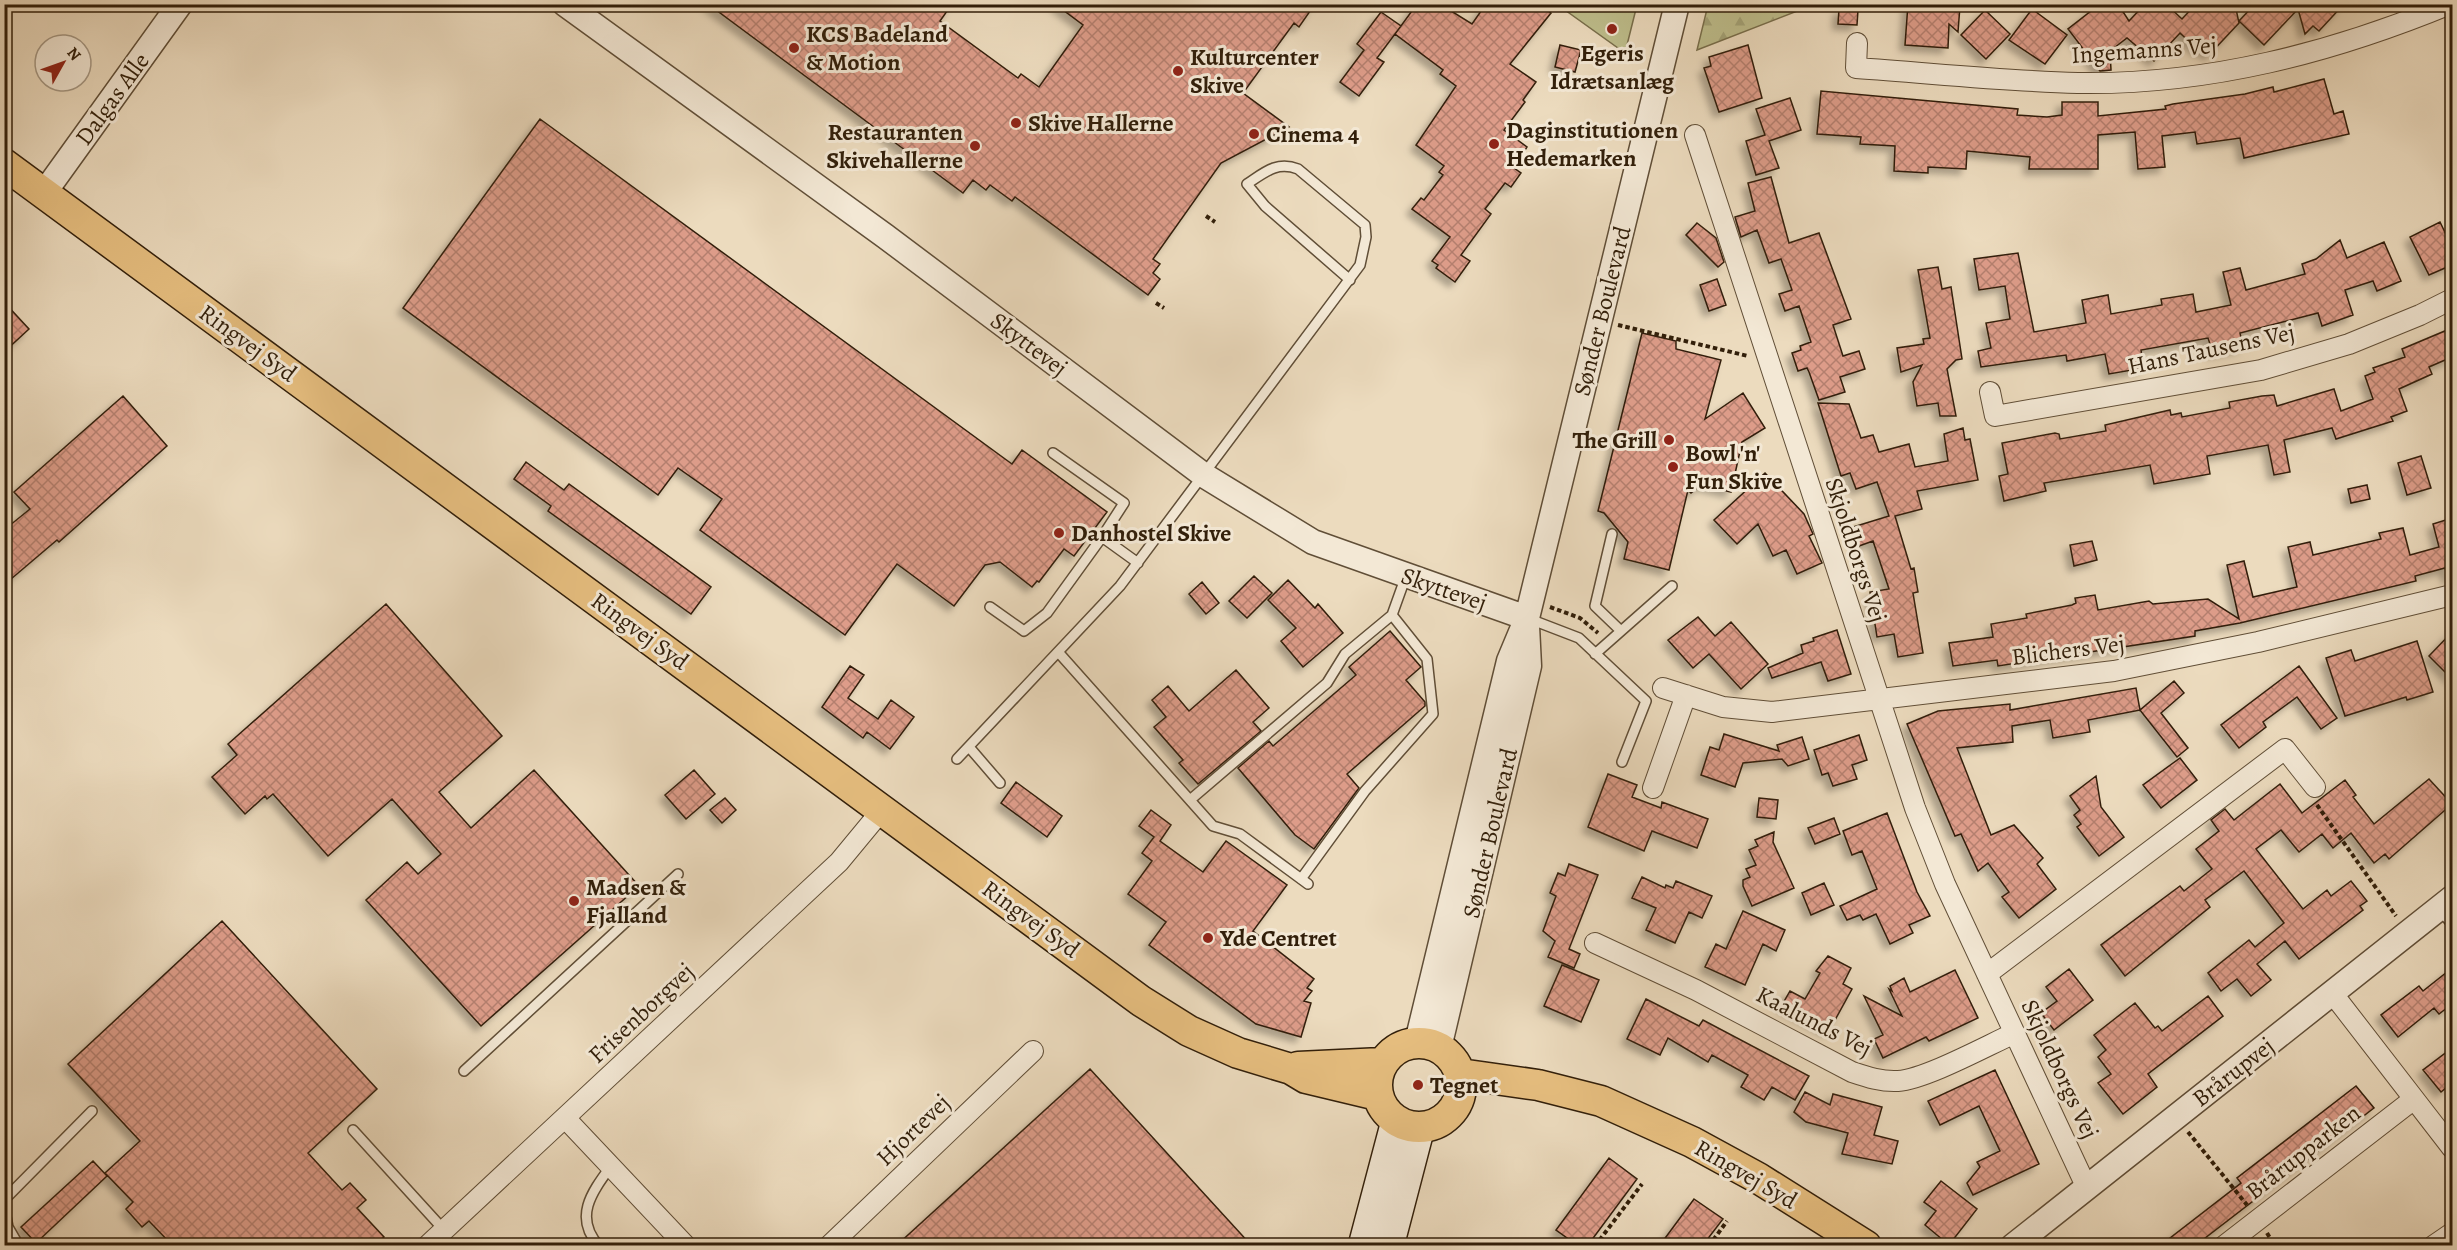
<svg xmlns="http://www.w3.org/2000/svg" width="2457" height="1250" viewBox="0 0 2457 1250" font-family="Alegreya,serif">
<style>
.grass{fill:#bebe8c;stroke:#786e4b;stroke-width:1.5}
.forest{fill:url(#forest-firs);stroke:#786e4b;stroke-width:1.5}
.building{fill:url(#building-cross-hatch);stroke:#321f0a;stroke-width:1.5;filter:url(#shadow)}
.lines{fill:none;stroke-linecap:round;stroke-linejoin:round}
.service-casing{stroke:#604e37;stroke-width:12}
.minor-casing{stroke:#604e37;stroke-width:22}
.tertiary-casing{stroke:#604e37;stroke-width:27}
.secondary-casing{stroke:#321f0a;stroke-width:30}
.primary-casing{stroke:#321f0a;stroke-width:33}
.path{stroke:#321f0a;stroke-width:4;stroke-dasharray:4.5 3;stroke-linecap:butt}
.service{stroke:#f3e8d5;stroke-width:9}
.minor{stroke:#f3e8d5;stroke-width:20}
.tertiary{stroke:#f3e8d5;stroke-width:24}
.secondary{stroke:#f3e8d5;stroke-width:27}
.primary{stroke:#e6be7f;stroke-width:30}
.poi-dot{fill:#8f2418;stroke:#f3e8d5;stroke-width:2}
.labels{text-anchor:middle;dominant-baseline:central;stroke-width:6;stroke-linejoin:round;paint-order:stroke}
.poi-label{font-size:24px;font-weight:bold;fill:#321f0a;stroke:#f3e8d5;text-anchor:start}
.street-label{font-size:24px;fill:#321f0a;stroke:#f3e8d5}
</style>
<defs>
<pattern id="forest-firs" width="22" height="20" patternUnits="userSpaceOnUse" patternTransform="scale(1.5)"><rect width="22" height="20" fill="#bebe8c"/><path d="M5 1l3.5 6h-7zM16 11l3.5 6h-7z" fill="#a4a377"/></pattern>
<pattern id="building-cross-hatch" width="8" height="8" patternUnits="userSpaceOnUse" patternTransform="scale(1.5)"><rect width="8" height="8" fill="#dd9c89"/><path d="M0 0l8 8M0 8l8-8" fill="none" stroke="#b47f6e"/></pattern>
<filter id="shadow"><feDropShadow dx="-5.5" dy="5.5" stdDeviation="3" flood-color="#0004"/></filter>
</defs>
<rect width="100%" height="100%" fill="#ecdbbe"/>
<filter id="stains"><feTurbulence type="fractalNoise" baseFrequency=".00333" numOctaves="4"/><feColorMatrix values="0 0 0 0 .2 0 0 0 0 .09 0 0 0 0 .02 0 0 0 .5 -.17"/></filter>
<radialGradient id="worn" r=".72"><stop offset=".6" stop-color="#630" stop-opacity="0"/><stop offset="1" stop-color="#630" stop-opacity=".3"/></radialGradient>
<path class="grass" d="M1558,5H1637L1625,53Z"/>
<path class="forest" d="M1708,5V4L1801,5L1800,10L1697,50Z"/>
<path class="building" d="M708,4H952L940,21L1018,78L1021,74L1039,87L1083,25L1055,4H1315L1299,27L1294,23L1243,93L1289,127L1221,163L1153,259L1160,264L1153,273L1160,279L1148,295L1015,197L1012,201L990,185L986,190L973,180L963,193Z
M1417,4H1440L1472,24L1486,4H1540L1551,13L1510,64L1536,82L1523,100L1525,102L1504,130L1527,147L1514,168L1521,173L1511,187L1505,183L1485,209L1491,214L1461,255L1470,261L1455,282L1436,268L1438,265L1432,261L1450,237L1412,209L1421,198L1424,200L1443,175L1439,172L1444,166L1416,145L1456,86L1440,74L1443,70L1395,34Z
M1908,4L1960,6L1958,32L1949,24L1948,48L1905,45Z
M2100,4H2118L2129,21L2145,4H2166L2182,19L2196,4H2235L2239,23L2209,55L2202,49L2199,51L2180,33L2154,61L2127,38L2110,51L2111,70L2100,71L2068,29Z
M2255,4H2344L2319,31L2313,26L2305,34L2298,9L2264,45L2239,21Z
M1839,9L1858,10L1857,25L1838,24Z
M2032,9L2067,35L2045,64L2009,40Z
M1985,10L2010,34L1986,59L1961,35Z
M1381,12L1401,26L1377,58L1384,62L1359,96L1340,82L1364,50L1357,44Z
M1560,45L1581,50L1575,72L1555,67Z
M1748,45L1762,98L1719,112L1704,68L1711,66L1709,57Z
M2324,79L2334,114L2343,111L2349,134L2244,158L2240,138L2197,144L2195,132L2162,136L2165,167L2138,169L2135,132L2098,135V169H2029L2030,157L1967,151L1966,169L1928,167V173L1894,171L1895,146L1860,144L1861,137L1817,134L1821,91L2018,109L2017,115L2047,117L2062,115V102H2098V116L2166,109L2165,106L2173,104L2245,94L2273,87L2274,92Z
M1790,98L1801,130L1769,141L1779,168L1756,175L1746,141L1765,135L1756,109Z
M540,119L1012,464L1022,450L1107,512L1074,556L1064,549L1039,582L1037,581L1032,587L1000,562L985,565L954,606L897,564L845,635L700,530L722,499L678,468L658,495L403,308Z
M1771,177L1789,243L1819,233L1851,319L1833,325L1843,356L1859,351L1865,369L1840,377L1845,392L1819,400L1809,372L1807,368L1798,371L1792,353L1801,350L1800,346L1811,342L1799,306L1785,311L1779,294L1792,290L1781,259L1769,263L1757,230L1741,237L1735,217L1755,211L1748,183Z
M2440,222L2452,247V265L2429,275L2410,237Z
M1697,223L1716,238L1724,262L1718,267L1686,235Z
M2340,240L2347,258L2384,242L2401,281L2377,291L2373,281L2345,290L2353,315L2322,326L2318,313L2240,333L2243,347L2213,353L2208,338L2141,350L2144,368L2109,374L2105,354L2067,361L2066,355L1981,367L1978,351L1991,348L1986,323L2010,319L2005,286L1979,290L1974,259L2018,253L2034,332L2086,323L2082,300L2108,295L2111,314L2162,305L2161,299L2193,294L2196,312L2231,305L2223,272L2240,268L2246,290L2305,274L2302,264L2316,259Z
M1938,267L1942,289L1951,287L1962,359L1956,360L1947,369L1956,416H1940L1938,403L1917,406L1913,382L1922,365L1901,372L1897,348L1924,344L1923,339L1930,338L1918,270Z
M1717,279L1726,305L1709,311L1700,285Z
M4,302L29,329L4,352Z
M2452,328V357L2429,367L2432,374L2399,389L2407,411L2391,417L2393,421L2336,439L2332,428L2284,440L2290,472L2274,475L2268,445L2207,456L2210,474L2154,484L2150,465L2044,483L2046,491L2004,501L1999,476L2008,474L2002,443L2055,433L2059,434L2060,439L2106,431L2105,425L2170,410L2171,415L2181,413L2182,417L2230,408L2229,402L2262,396L2274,395L2277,406L2334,389L2341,411L2373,399L2365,376L2375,372L2373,368L2405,357L2402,349Z
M1642,333L1676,341V349L1721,360L1705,419L1743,393L1765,428L1742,442L1731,492L1701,485L1691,493L1688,490L1669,570L1624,559L1628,542L1604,513L1598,511Z
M123,396L167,446L59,542L57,540L4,585V530L30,509L14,492Z
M1818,403L1849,404L1861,438L1873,435L1879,452L1909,444L1915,467L1948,461L1944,434L1963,428L1965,440L1970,439L1978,480L1917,491L1922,509L1895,516L1911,569L1914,568L1918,592L1913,593L1923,653L1898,657L1894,634L1877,637L1870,592L1889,589L1873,541L1859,546L1853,527L1889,516L1877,482L1856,489L1850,473L1841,476Z
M2421,456L2431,488L2407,495L2398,463Z
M526,462L564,490L569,484L711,587L691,614L548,511L551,506L514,479Z
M1765,473L1804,514L1813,534L1809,536L1822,563L1797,574L1786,550L1773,556L1758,524L1737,544L1714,520Z
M2367,485L2370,499L2351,503L2348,489Z
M2452,518V577L2448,578L2445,568L2415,576L2416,581L2240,623L2195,631V636L1998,666L1997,660L1953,666L1949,643L1993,637L1991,624L2027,618L2026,614L2072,605L2076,603L2075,598L2095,595L2098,610L2149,601L2153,604L2208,599L2239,619L2227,565L2244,561L2253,597L2297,587L2288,547L2310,542L2313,555L2381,539L2379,533L2403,528L2410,555L2439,547L2433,524Z
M2092,541L2097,560L2074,566L2070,545Z
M1254,576L1272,593L1247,618L1229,601Z
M1288,580L1315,608L1318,604L1343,633L1303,667L1281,641L1296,628L1268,600Z
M1202,582L1219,603L1206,614L1189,594Z
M386,604L502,736L439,792L471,828L534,770L639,886L481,1026L366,900L407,862L418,874L441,854L392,799L328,856L273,794L267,799L265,796L245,814L212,777L237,755L228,744Z
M1698,617L1715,636L1731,622L1768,664L1741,689L1709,654L1693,668L1668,640Z
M1837,630L1851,674L1828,681L1821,662L1772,678L1768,668L1803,653L1801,645L1814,641L1813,638Z
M1390,631L1421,667L1406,680L1425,702V706L1347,774L1359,788L1314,849L1295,835L1238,768L1269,741L1273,746L1356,675L1349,667Z
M2452,632V679L2429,656Z
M2417,641L2433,692L2407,700L2406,697L2345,716L2326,658L2351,650L2355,661Z
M850,666L864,675L848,698L878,719L891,700L914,717L890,749L867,732L863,738L822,707Z
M2299,666L2337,718L2321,729L2297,697L2263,722L2266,727L2239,748L2221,725Z
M1236,670L1269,708L1253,722L1261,731L1198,784L1179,763L1183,760L1154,727L1166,717L1152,700L1168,686L1189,711Z
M2174,681L2184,693L2161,713L2188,748L2177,757L2140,710L2088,720L2090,732L2053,738L2050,720L2012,726L2013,742L1957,748L1991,835L2014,825L2043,858L2037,864L2056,889L2019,918L2002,897L2009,892L1988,863L1978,871L1961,834L1955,836L1907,724L1938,711L2010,704V710L2136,688L2140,710Z
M1724,734L1779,751L1777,745L1802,737L1809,759L1788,766L1782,759L1743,763L1735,787L1701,775L1710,747L1719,750Z
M1859,735L1867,760L1852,765L1857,779L1833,786L1828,773L1822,775L1814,750Z
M2180,758L2197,780L2161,808L2143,785Z
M694,770L715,794L686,819L665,795Z
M1608,774L1637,785L1632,797L1661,808L1662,802L1708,819L1697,848L1652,831L1644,851L1588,827Z
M2096,776L2101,807L2124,837L2099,856L2077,827L2081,824L2074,815L2080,810L2070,796Z
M2429,779L2452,804L2389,859L2385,854L2374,863L2351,833L2333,848L2322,834L2299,852L2281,830L2256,849L2303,909L2327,890L2331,896L2351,881L2367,901L2360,906L2363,910L2299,959L2285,941L2257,964L2271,980L2251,996L2237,979L2221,991L2208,973L2249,940L2255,947L2284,923L2244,871L2205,900L2210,907L2125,976L2101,945L2180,886L2184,891L2212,869L2196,849L2219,831L2211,820L2225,809L2234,820L2280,784L2302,813L2345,780L2356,795L2353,797L2374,824Z
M1016,782L1062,816L1047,837L1001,803Z
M725,798L736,810L722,823L710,810Z
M1759,798L1778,800L1776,819L1757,817Z
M1151,810L1171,825L1160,841L1203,872L1226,841L1287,885L1253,931L1314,979L1307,988L1312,991L1304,1001L1311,1003L1301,1037L1256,1024L1149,945L1166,922L1128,894L1152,861L1142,853L1154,837L1139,826Z
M1887,813L1917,892L1930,916L1909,925L1913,933L1890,944L1876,914L1863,920L1860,915L1847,920L1840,906L1877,889L1862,851L1852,855L1843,831Z
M1834,818L1840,834L1815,844L1808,828Z
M1774,832L1773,842L1794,888L1752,906L1743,886V880L1750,877L1746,869L1756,865L1749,850L1758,846L1755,840Z
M1569,864L1598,875L1569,949L1580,954L1574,968L1548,957L1555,941L1543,931L1556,896L1550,893L1558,873L1565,876Z
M1642,877L1665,888L1666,885L1673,888L1676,881L1712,896L1702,918L1689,912L1675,943L1646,930L1656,908L1632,898Z
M1824,883L1834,905L1811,915L1802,893Z
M1743,911L1785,930L1776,951L1763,944L1745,985L1705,967L1716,944L1726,949Z
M222,921L377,1089L308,1153L342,1190L350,1183L366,1200L357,1208L384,1237L375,1245H172L149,1221L142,1227L126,1209L133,1202L105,1173L140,1141L68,1064Z
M1828,956L1851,968L1843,984L1852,989L1829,1031L1782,1005L1790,991L1805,999L1820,973L1816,971Z
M1562,965L1599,980L1581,1022L1544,1006Z
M2452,968V1004L2439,1014L2434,1008L2398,1037L2381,1015L2419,986L2423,991Z
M2069,969L2093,1000L2054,1030L2041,1013L2057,1001L2046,987Z
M1955,970L1978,1018L1929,1041L1926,1037L1883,1058L1874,1039L1883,1035L1864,996L1902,1016L1889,989L1892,991L1890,986L1904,978L1910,992Z
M2208,996L2223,1016L2148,1074L2157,1087L2123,1114L2098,1083L2111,1074L2098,1057L2106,1050L2094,1035L2135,1003L2155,1028L2158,1026L2162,1031Z
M1646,999L1699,1026L1703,1020L1809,1076L1795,1100L1772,1087L1764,1100L1741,1087L1748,1075L1712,1055L1708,1062L1668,1038L1660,1055L1627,1039Z
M2452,1048V1083L2441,1092L2423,1070Z
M1090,1069L1251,1245H897Z
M1995,1070L2039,1164L1973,1195L1967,1183L1980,1167L1977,1162L2000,1151L1979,1106L1940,1125L1928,1101Z
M2356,1086L2374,1108L2196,1245H2161L2241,1183L2237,1178Z
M1805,1092L1830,1105L1833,1094L1882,1107L1874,1135L1898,1141L1892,1164L1842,1154L1848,1133L1806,1122L1794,1112Z
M1609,1158L1637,1179L1588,1245H1577L1556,1230Z
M93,1161L107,1176L36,1243L21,1227Z
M1941,1181L1977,1209L1949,1245L1925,1225L1936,1211L1924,1202Z
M1694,1199L1723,1219L1703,1245H1660Z"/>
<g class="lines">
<g class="service-casing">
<path id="service" d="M1053,453L1124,503L1102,537L1138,563
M1612,534L1595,606L1621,631
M990,607L1024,631L1047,613L1102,537
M1527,618L1579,638L1646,701L1622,762
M1059,653L1213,826L1240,834L1308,884
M1595,654L1672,586
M969,747L1000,783
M957,759L1120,586L1360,265L1366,237L1365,225L1298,169C1277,161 1265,172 1247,184L1265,206L1350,280
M1190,800L1327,683L1345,654L1392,615L1406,576
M1301,879L1365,791L1433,714L1427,659L1392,615
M2439,909L2452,924
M464,1071L678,874
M353,1130L444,1230
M4,1200L92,1111
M4,1206L8,1227L19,1246
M599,1246C573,1217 592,1192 611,1166"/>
</g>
<g class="minor-casing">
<path id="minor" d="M1857,43L1856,68C1930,73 2004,81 2078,83C2208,85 2331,53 2450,4
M1695,135L1915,808L1945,884L2086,1186
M1990,392L1995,416L2261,370L2349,344L2420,315L2452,299
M1663,688L1723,707L1772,712L2114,671L2258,642L2452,595
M1653,788L1686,695
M1595,943L1696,990L1852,1072C1867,1077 1882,1082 1898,1081C1926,1079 1986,1046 2015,1033
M1987,974L2285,749L2315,787
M2333,994L2452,1148
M566,1119L686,1246
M427,1246L839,862L882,810
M829,1246L1033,1051
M2224,1246L2414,1099
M2433,1246L2452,1233"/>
</g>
<g class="tertiary-casing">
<path id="tertiary" d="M565,4L885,236L1205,476L1313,542L1527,618
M44,193L180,4
M1417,1042L1509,661L1527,618L1677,4
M1439,1048L1529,666L1527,626
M2013,1246L2452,898"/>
</g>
<g class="secondary-casing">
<path id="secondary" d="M1362,1246L1395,1121
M1390,1246L1421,1127"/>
</g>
<g class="primary-casing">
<path id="primary" d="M4,164L1141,1001L1189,1031L1238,1053L1291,1069L1306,1078L1377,1095
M1377 1085a42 42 0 1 1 84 0a42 42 0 1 1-84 0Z
M1298,1067L1382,1063
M1460,1074L1538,1085L1601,1101L1692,1142L1758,1178L1866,1246"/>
</g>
<path class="path" d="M1206,216L1215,222
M1156,303L1164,308
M1618,325L1748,356
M1550,607L1580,618L1598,633
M2317,805L2396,916
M2188,1132L2247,1205
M2267,1233L2275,1246
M1595,1246L1642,1184
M1709,1246L1727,1221"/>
<use href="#service" class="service"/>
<use href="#minor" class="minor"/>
<use href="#tertiary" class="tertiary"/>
<use href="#secondary" class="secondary"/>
<use href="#primary" class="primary"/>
</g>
<g class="poi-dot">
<circle cx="1612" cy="29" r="6"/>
<circle cx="794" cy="48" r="6"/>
<circle cx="1178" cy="71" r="6"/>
<circle cx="1016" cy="123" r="6"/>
<circle cx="1254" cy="134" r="6"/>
<circle cx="1494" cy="144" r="6"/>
<circle cx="975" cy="146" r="6"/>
<circle cx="1669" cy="440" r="6"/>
<circle cx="1673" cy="467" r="6"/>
<circle cx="1059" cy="533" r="6"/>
<circle cx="574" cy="901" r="6"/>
<circle cx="1208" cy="938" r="6"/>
<circle cx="1418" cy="1085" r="6"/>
</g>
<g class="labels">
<g class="poi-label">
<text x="806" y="34">KCS Badeland<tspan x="806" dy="28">&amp; Motion</tspan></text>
<text x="1612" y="53" text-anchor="middle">Egeris<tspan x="1612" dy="28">Idrætsanlæg</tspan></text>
<text x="1190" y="57">Kulturcenter<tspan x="1190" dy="28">Skive</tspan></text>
<text x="1028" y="123">Skive Hallerne</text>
<text x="1506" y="130">Daginstitutionen<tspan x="1506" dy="28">Hedemarken</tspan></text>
<text x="963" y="132" text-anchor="end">Restauranten<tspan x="963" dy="28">Skivehallerne</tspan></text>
<text x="1266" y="134">Cinema 4</text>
<text x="1657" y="440" text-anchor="end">The Grill</text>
<text x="1685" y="453">Bowl 'n'<tspan x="1685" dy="28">Fun Skive</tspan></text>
<text x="1071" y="533">Danhostel Skive</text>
<text x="586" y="887">Madsen &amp;<tspan x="586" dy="28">Fjalland</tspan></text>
<text x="1220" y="938">Yde Centret</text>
<text x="1430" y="1085">Tegnet</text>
</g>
<g class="street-label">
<text transform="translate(2144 50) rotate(-4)">Ingemanns Vej</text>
<text transform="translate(112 99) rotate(-54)">Dalgas Alle</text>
<text transform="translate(1602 311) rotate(-76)">Sønder Boulevard</text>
<text transform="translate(248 343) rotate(36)">Ringvej Syd</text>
<text transform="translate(1029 344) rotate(37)">Skyttevej</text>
<text transform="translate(2211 349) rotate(-12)">Hans Tausens Vej</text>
<text transform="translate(1856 550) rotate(72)">Skjoldborgs Vej</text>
<text transform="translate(1444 589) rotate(19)">Skyttevej</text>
<text transform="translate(640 631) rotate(36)">Ringvej Syd</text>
<text transform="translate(2068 650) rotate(-7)">Blichers Vej</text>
<text transform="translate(1490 833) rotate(-77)">Sønder Boulevard</text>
<text transform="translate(1031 919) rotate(36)">Ringvej Syd</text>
<text transform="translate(641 1013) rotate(-43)">Frisenborgvej</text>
<text transform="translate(1814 1021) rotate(27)">Kaalunds Vej</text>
<text transform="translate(2060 1069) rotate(65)">Skjoldborgs Vej</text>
<text transform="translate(2233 1072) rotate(-38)">Brårupvej</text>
<text transform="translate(913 1130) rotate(-44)">Hjortevej</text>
<text transform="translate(2303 1152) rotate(-38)">Brårupparken</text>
<text transform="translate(1746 1174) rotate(30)">Ringvej Syd</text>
</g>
</g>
<rect width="2457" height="1250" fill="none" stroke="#ecdbbe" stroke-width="24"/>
<rect x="6" y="6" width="2445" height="1238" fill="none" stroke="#321f0a" stroke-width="3"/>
<rect x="12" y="12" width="2433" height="1226" fill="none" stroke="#321f0a" stroke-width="1.5"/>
<g transform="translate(63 63) rotate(50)"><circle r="28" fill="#f3e8d5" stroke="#a69884" stroke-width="1.5"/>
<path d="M0-4.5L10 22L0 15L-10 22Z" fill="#8f2418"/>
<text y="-9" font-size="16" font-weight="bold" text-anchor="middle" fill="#321f0a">N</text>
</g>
<rect width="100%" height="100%" filter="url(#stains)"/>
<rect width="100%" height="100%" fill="url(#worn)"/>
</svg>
